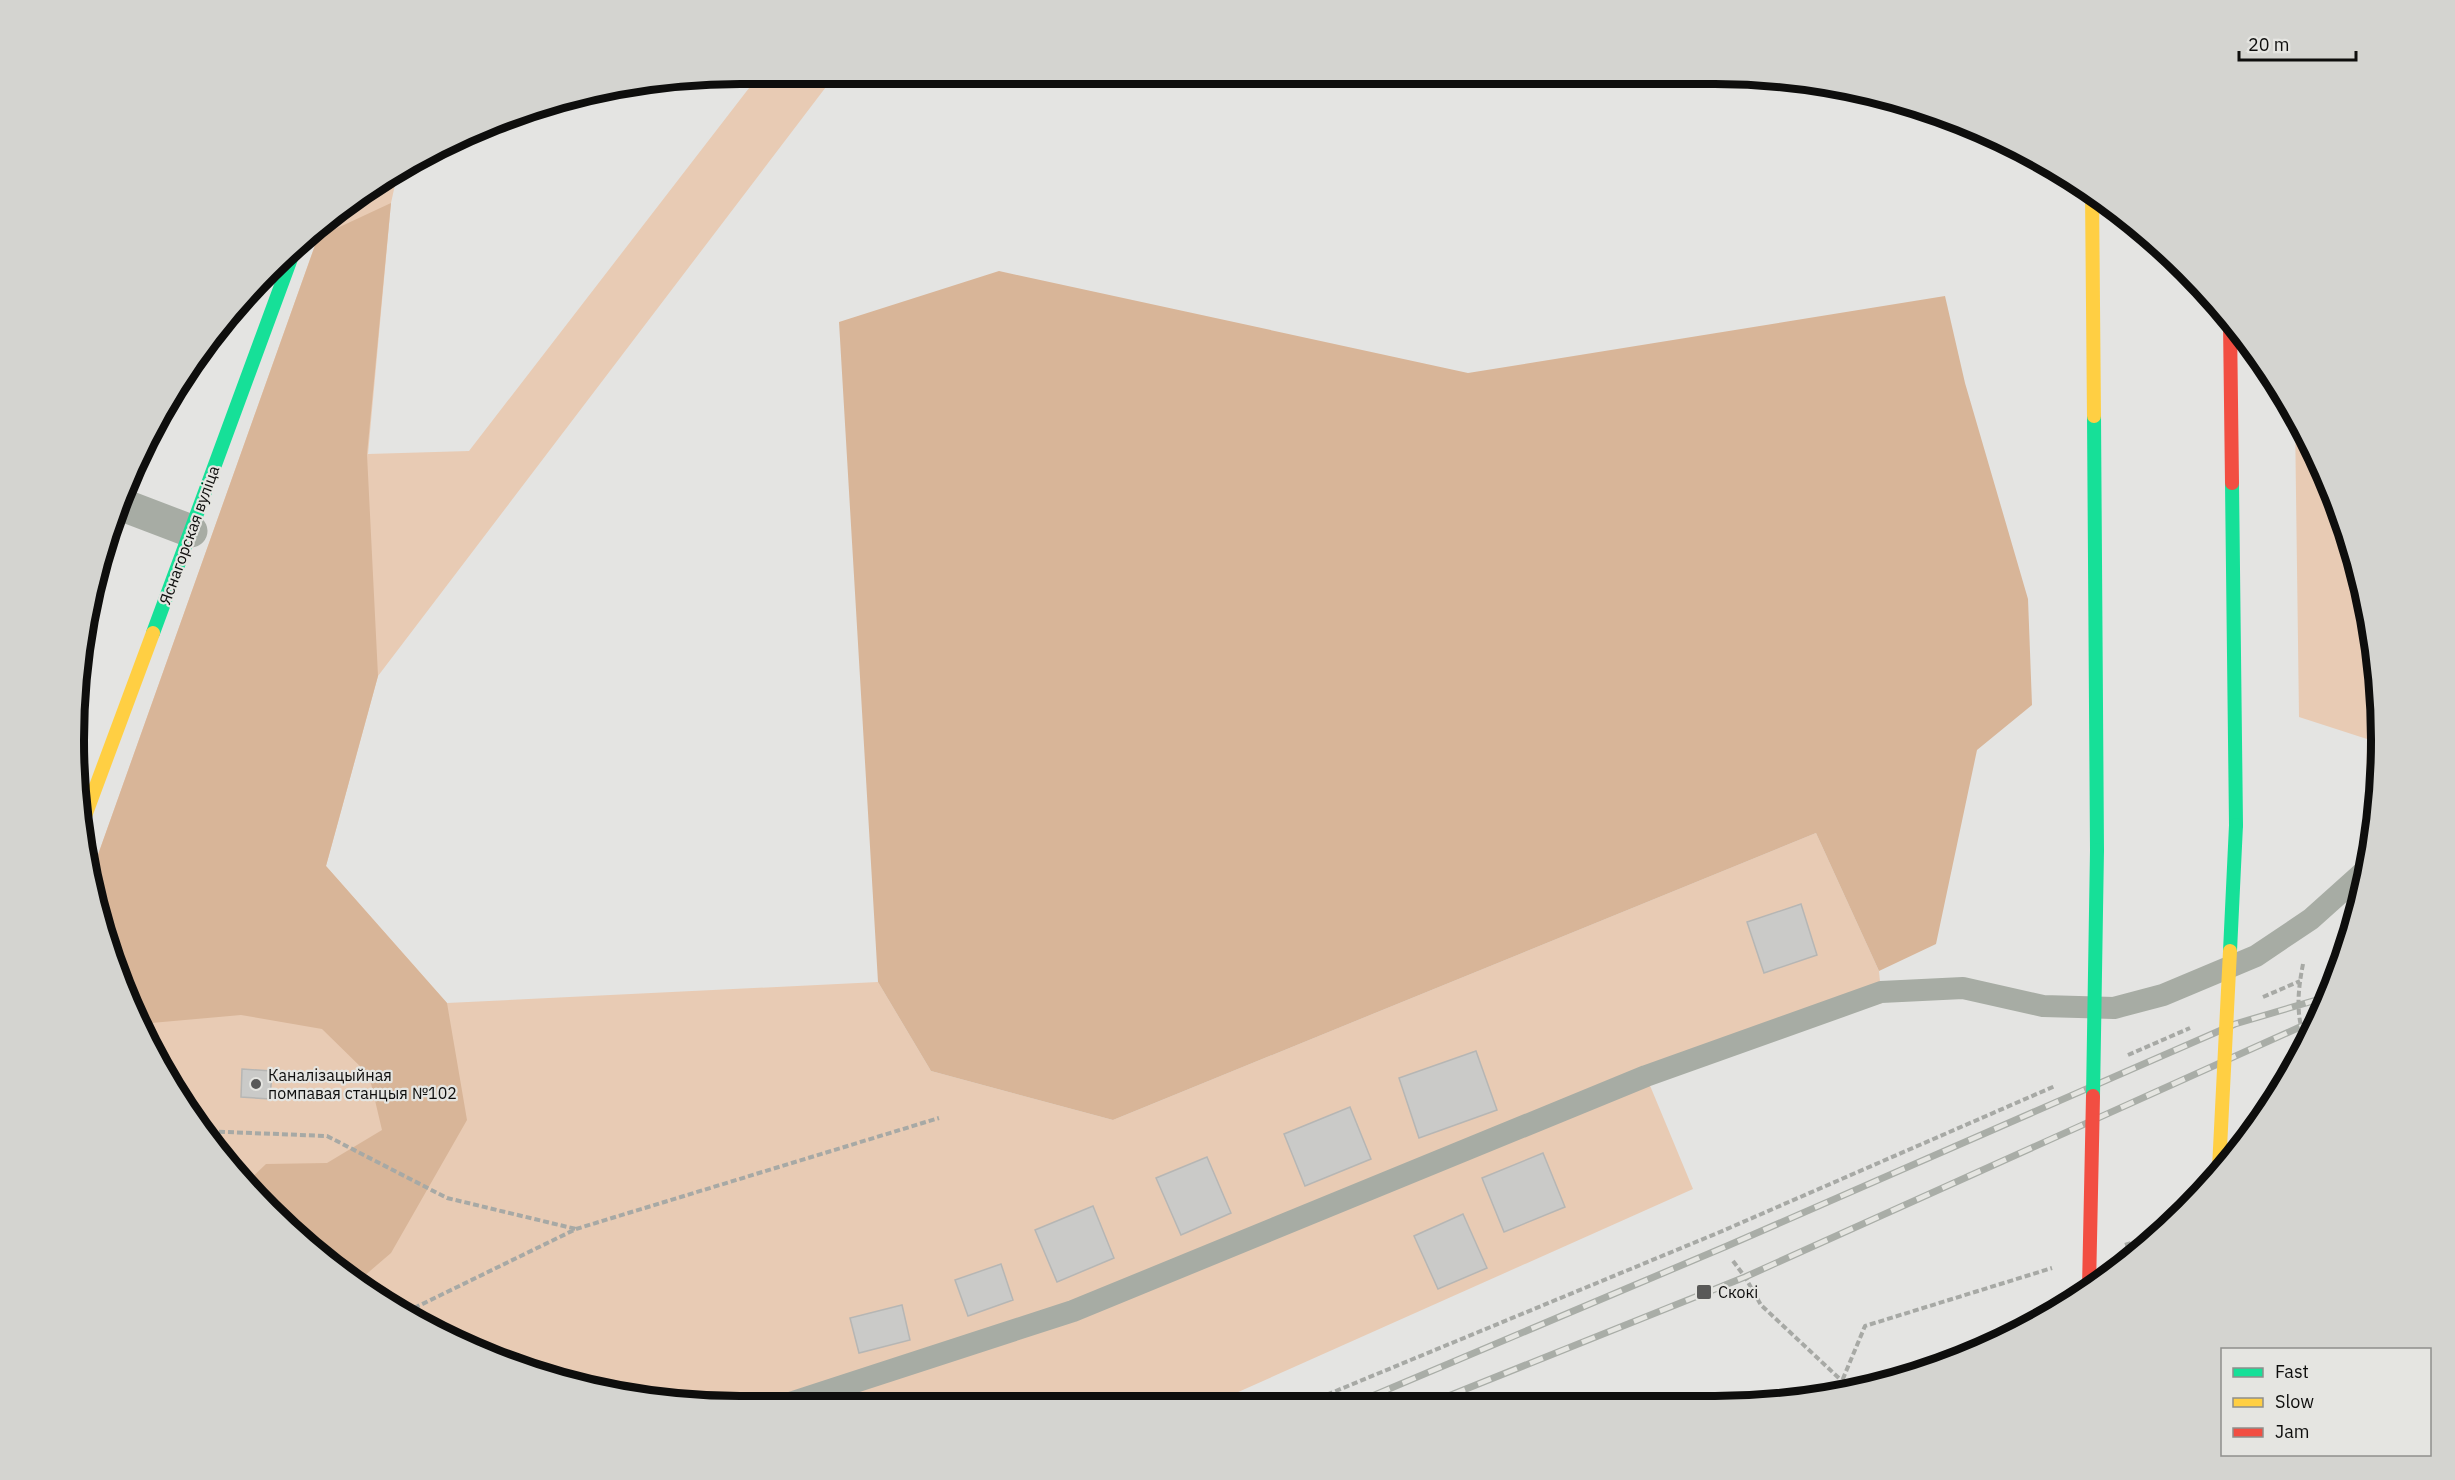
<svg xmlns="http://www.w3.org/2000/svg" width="2455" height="1480" viewBox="0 0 2455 1480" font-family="'IBM Plex Sans',sans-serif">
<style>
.green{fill:#e8cbb4}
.forest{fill:#d8b598}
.building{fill:#cacac8;stroke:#b6b6b4;stroke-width:1.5}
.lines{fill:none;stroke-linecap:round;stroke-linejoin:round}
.path{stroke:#a7a9a5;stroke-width:4;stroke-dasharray:6 3;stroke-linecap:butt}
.lane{stroke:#a7aca4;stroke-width:22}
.street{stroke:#a7aca4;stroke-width:33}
.fast{stroke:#16e098;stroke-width:14}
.slow{stroke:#ffcf43;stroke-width:14}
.jam{stroke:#f24e42;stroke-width:14}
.rail-casing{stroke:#a9ada7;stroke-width:7}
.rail{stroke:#e5e5e1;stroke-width:4.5;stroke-dasharray:14;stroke-linecap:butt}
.fast-bridge{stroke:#16e098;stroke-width:14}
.slow-bridge{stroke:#ffcf43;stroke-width:14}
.jam-bridge{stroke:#f24e42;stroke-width:14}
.poi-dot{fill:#595958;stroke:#e5e5e1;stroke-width:2}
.labels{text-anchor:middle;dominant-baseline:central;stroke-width:4.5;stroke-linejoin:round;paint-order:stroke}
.street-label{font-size:16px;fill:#0e0e0d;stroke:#e5e5e1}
.poi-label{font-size:16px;fill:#0e0e0d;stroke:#e5e5e1;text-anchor:start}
.rim{fill:none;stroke:#0e0e0d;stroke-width:8}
</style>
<rect width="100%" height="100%" fill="#e4e4e2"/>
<path class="green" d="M756,79H832L378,676L326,866L447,1003L878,982L931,1071L1113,1120L1816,833L1879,971L1882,1003L1646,1076L1693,1189L1209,1405H696L525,1371L369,1294L269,1212L211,1145L163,1073L109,955L89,880L324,220L335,211L398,171L391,203L368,454L469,451Z
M2295,418L2331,485L2369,610L2381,740L2369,870L2365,881L2367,739L2299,717Z"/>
<path class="forest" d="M391,203L367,454L378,676L326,866L447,1003L467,1120L391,1253L356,1283L269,1212L245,1184L266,1164L327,1163L382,1130L369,1075L322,1029L241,1015L140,1024L109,955L89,880L318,237Z
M999,271L1468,373L1945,296L1965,383L2028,599L2032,705L1977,750L1936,944L1879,971L1816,833L1113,1120L931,1071L878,982L839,322Z"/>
<path class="building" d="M1801,904L1817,955L1764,973L1747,922Z
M1476,1051L1497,1110L1419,1138L1399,1078Z
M242,1069L272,1071L270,1099L241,1097Z
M1350,1107L1371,1159L1305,1186L1284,1134Z
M1543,1153L1565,1207L1504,1232L1482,1178Z
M1207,1157L1231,1213L1181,1235L1156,1178Z
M1093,1206L1114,1258L1057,1282L1035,1230Z
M1463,1214L1487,1268L1438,1289L1414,1236Z
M1001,1264L1013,1300L968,1316L955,1280Z
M902,1305L910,1340L859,1353L850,1318Z"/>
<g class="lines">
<path class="path" d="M2303,964C2298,990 2295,1016 2306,1041
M2263,997L2300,981
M2128,1055L2190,1028
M201,1131L327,1136L447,1198L576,1229
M2125,1245L2161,1233
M1733,1261L1745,1277L1761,1305L1842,1381
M406,1312L576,1229L939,1118
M1844,1388L1842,1381L1865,1326L2052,1268
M1302,1405L1720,1232L2055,1086"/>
<path class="lane" d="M784,1405L1073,1311L1646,1076L1881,992L1963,988L2043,1006L2114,1008L2163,995L2256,956L2311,919L2369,867"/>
<path class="street" d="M120,504L191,531"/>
<path class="fast" d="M2094,416L2097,850
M2232,483L2236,825
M153,633L296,245"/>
<path class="slow" d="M2092,192L2094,416
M82,824L153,633"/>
<path class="jam" d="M2230,322L2232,483"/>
<g class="rail-casing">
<path id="rail" d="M1351,1405L1727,1246L2235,1024L2330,996
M1426,1405L1745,1277L2300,1027L2316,1022"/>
</g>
<use href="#rail" class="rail"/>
<path class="fast-bridge" d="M2230,951L2236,825
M2093,1096L2097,850"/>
<path class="slow-bridge" d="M2219,1168L2230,951"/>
<path class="jam-bridge" d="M2089,1288L2093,1096"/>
</g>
<g class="poi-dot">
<circle cx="256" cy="1084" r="6"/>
<rect x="1696" y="1284" width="16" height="16" rx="3"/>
</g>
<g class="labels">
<g class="street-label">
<text transform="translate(189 535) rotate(-70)">Яснагорская вуліца</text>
</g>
<g class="poi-label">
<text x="268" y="1075">Каналізацыйная<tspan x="268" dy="18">помпавая станцыя №102</tspan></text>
<text x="1718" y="1292">Скокі</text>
</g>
</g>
<path d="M0 0H2455V1480H0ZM740 84H1715A656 656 0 0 1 2371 740V740A656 656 0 0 1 1715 1396H740A656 656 0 0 1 84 740V740A656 656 0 0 1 740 84Z" fill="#d4d4d0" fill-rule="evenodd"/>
<path class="rim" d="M740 84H1715A656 656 0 0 1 2371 740V740A656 656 0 0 1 1715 1396H740A656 656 0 0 1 84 740V740A656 656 0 0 1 740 84Z"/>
<rect x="2221" y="1348" width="210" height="108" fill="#e5e5e1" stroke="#8f8f8c" stroke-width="1.5"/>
<rect x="2233" y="1368" width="30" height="9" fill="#16e098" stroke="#8f8f8c" stroke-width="1.5"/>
<text x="2275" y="1378" font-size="18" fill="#0e0e0d">Fast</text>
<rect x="2233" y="1398" width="30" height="9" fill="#ffcf43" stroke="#8f8f8c" stroke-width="1.5"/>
<text x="2275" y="1408" font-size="18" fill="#0e0e0d">Slow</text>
<rect x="2233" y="1428" width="30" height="9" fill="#f24e42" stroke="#8f8f8c" stroke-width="1.5"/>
<text x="2275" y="1438" font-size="18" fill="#0e0e0d">Jam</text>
<path d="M2239 51v9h117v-9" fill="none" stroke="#0e0e0d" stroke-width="3"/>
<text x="2248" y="51" font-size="18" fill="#0e0e0d" stroke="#e5e5e1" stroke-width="4.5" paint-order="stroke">20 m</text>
</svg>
